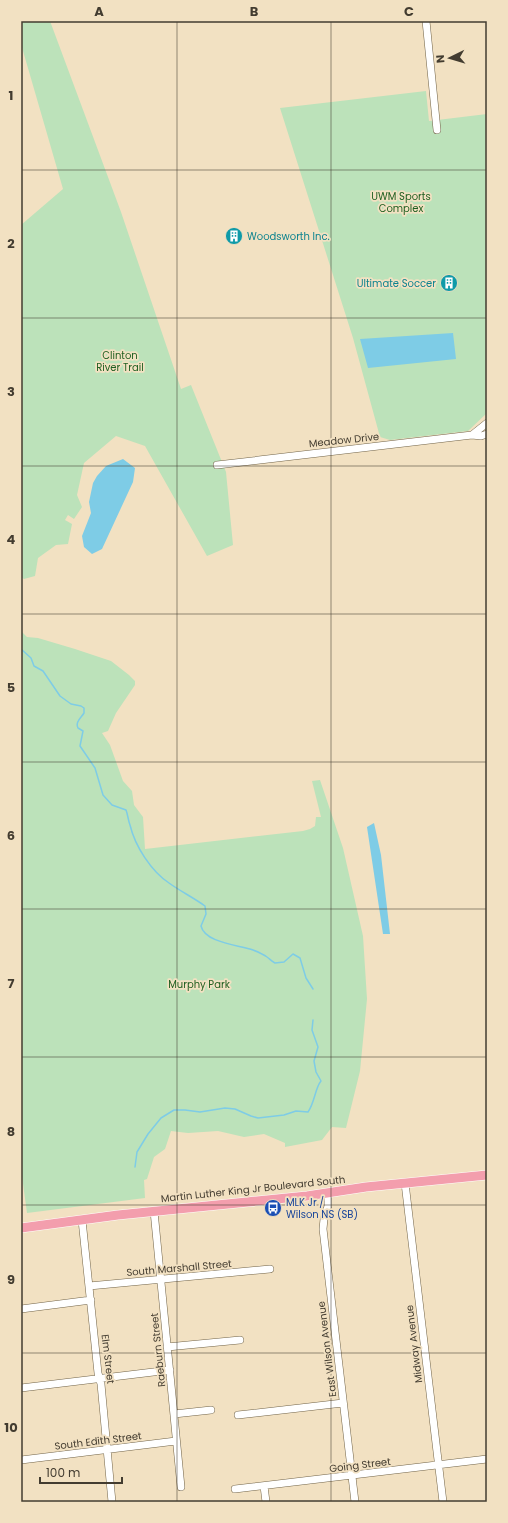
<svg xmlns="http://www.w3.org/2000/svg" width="508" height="1523" viewBox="0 0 508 1523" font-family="Poppins,sans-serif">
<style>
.green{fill:#bce2ba}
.water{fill:#7ecce6}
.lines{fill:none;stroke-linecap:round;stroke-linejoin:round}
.stream{stroke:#7ecce6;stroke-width:1.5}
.minor-casing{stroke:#726448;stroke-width:8}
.major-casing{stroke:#fff;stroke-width:10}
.minor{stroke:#fff;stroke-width:7}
.major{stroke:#f39ead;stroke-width:9}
.grid{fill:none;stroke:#433c30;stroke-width:1;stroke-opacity:0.55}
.labels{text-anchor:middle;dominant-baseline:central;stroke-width:3.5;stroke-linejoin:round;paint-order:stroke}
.park-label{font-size:10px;fill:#216022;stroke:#f2e1c2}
.culture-label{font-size:10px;fill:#0d838f;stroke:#f2e1c2;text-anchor:start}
.street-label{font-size:10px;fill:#433c30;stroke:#f2e1c2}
.transit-label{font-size:10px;fill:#164399;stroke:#f2e1c2;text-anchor:start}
.neatline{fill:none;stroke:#433c30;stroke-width:1.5}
.grid-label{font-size:13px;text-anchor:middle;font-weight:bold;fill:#433c30}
</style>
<rect width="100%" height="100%" fill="#f2e1c2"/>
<path class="green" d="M21,21H50L121,212L181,389L191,385L226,472L233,545L207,556L145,446L116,436L84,463L77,495L82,507L74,519L68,515L65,520L72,524L68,544L56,545L38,558L35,576L24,579L21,577V225L63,189L21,44Z
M426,91L429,121L487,114V413L468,431L390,440L380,437L353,338L280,108Z
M21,631L27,637L38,638L75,649L111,661L129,675L135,681V685L116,713L108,731L102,733L110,745L123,781L132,791L134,805L143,817L145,849L303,831L310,829L315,826L316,817H321L312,781L320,780L343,848L363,936L367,999L360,1071L346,1128L332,1127L322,1140L285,1147V1143L264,1134L244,1137L218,1131L188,1133L171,1131L165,1149L154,1157L147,1179L144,1180L145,1198L27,1213L21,1169Z"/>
<path class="water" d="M453,333L456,359L368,368L360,339Z
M123,459L135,468L133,482L102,549L92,554L84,547L82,536L91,513L89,502L93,483L97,476L106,466Z
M374,823L381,855L390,934H383L367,827Z"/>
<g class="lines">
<path class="stream" d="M21,649L31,658L34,666L43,671L60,696L71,704L81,706L84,708V713C81,718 75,722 78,728L83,731L80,746L95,768L103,795L112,805L126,810C128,815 128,820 130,825C135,846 151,871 169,883C180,891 194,898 205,906L206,914L201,926C205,943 239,945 253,950C258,952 263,954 267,957C270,959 271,961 275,963L284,962L293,954L300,958L306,978L313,989
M135,1167L137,1152L148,1134L161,1118L174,1110H185L200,1112L225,1108L235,1109L251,1116L258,1118L284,1115L296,1111L308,1112C315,1102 315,1088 321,1081L316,1072L314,1061L318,1047L312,1030L313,1020"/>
<g class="minor-casing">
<path id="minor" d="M426,21L437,130
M472,435L487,423
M217,465L472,435L481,436L487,434
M405,1183L443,1502
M328,1194V1206L324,1219L323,1229L355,1502
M154,1211L181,1487
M82,1220L98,1373L101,1384L112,1502
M89,1286L270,1269
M21,1309L91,1300
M167,1347L240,1340
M21,1388L170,1370
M174,1414L211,1410
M238,1415L343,1403
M21,1460L176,1441
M264,1486L266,1502
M235,1489L487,1459"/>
</g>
<g class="major-casing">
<path id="major" d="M21,1228L118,1215L307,1196L366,1187L487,1175"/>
</g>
<use href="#minor" class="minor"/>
<use href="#major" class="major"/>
</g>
<path class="grid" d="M177,21V1502M331,21V1502M21,170H487M21,318H487M21,466H487M21,614H487M21,762H487M21,909H487M21,1057H487M21,1205H487M21,1353H487"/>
<defs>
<g id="building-disc" transform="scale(0.9)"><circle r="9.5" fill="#0f9aa8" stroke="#f2e1c2"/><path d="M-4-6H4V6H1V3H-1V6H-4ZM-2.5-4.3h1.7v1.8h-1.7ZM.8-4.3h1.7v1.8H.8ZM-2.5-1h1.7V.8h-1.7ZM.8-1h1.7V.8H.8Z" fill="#fff"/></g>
<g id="bus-disc" transform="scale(0.9)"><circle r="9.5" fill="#1a4fb4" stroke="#f2e1c2"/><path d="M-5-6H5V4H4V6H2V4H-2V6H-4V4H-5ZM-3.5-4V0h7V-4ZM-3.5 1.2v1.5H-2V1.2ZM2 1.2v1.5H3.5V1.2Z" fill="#fff"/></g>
</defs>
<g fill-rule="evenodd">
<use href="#building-disc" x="234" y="236"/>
<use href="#building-disc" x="449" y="283"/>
<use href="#bus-disc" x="273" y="1208"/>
</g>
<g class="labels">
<g class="park-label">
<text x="401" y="196">UWM Sports<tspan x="401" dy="12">Complex</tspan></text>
<text x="120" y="355">Clinton<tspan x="120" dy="12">River Trail</tspan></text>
<text x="199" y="984">Murphy Park</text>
</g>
<g class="culture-label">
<text x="247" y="236">Woodsworth Inc.</text>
<text x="436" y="283" text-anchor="end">Ultimate Soccer</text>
</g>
<g class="street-label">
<text transform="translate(344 440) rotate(-6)">Meadow Drive</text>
<text transform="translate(253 1189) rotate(-6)">Martin Luther King Jr Boulevard South</text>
<text transform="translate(179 1268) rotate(-5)">South Marshall Street</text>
<text transform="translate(414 1344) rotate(-97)">Midway Avenue</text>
<text transform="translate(327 1349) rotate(-97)">East Wilson Avenue</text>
<text transform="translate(158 1350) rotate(-96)">Raeburn Street</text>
<text transform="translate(108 1359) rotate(83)">Elm Street</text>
<text transform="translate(98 1441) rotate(-7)">South Edith Street</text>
<text transform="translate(360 1465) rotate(-7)">Going Street</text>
</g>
<g class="transit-label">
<text x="286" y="1202">MLK Jr /<tspan x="286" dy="12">Wilson NS (SB)</tspan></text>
</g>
</g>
<rect width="508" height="1523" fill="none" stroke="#f2e1c2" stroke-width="44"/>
<g transform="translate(450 58) rotate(265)" stroke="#f2e1c2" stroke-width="3" paint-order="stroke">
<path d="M0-3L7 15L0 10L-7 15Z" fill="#433c30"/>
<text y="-6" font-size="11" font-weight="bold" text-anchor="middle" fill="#433c30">N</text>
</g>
<path d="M40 1477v6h82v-6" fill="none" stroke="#433c30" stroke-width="2"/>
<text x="46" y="1477" font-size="12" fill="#433c30" stroke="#f2e1c2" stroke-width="3" paint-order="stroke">100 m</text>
<rect x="22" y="22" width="464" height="1479" class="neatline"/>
<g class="grid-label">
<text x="99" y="16">A</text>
<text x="254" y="16">B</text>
<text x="409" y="16">C</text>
<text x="11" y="100">1</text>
<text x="11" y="248">2</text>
<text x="11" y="396">3</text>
<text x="11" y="544">4</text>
<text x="11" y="692">5</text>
<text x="11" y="840">6</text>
<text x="11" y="988">7</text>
<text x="11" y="1136">8</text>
<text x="11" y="1284">9</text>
<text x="11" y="1432">10</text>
</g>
</svg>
